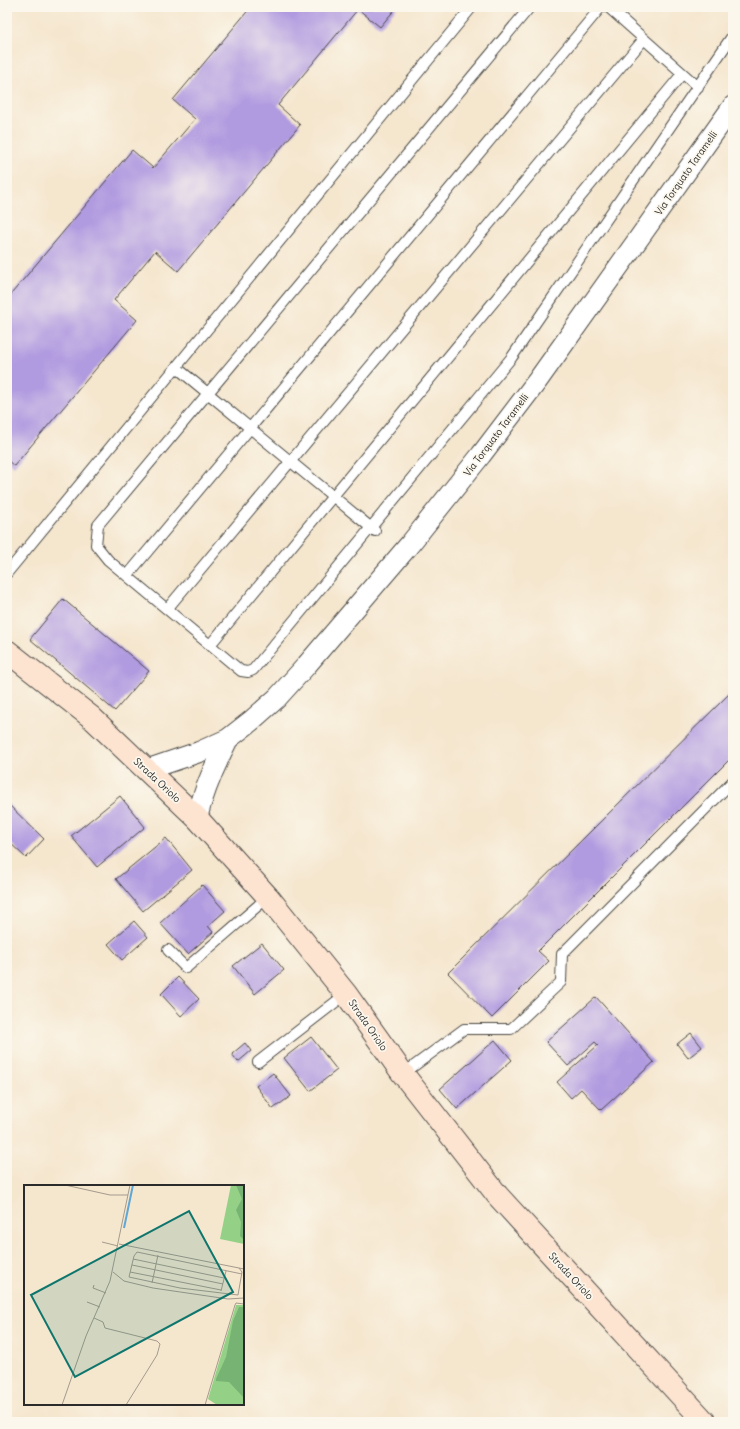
<svg xmlns="http://www.w3.org/2000/svg" width="740" height="1429" viewBox="0 0 740 1429" font-family="Delius,sans-serif">
<style>
.building{fill:#b09ae0}
.lines{fill:none;stroke-linecap:round;stroke-linejoin:round}
.lane-casing{stroke:#494743;stroke-width:12}
.street-casing{stroke:#494743;stroke-width:22}
.secondary-casing{stroke:#494743;stroke-width:24}
.lane{stroke:#fff;stroke-width:10}
.street{stroke:#fff;stroke-width:20}
.secondary{stroke:#fde4d1;stroke-width:22}
.labels{text-anchor:middle;dominant-baseline:central;stroke-width:3.5;stroke-linejoin:round;paint-order:stroke}
.street-label{font-size:10px;fill:#2b2b2b;stroke:#fbf7ec}
.inset-river{fill:none;stroke:#5fa7d6;stroke-width:2}
.inset-road{fill:none;stroke:#a49b8d;stroke-width:1}
.view{fill:#0f766e;fill-opacity:0.15;stroke:#0f766e;stroke-width:2}
.inset-edge{fill:none;stroke:#2b2b2b;stroke-width:2}
</style>
<rect width="100%" height="100%" fill="#fbf7ec"/>
<filter id="ink" filterUnits="userSpaceOnUse"><feTurbulence type="fractalNoise" baseFrequency=".025" numOctaves="2"/><feDisplacementMap in="SourceGraphic" scale="8" xChannelSelector="R" yChannelSelector="G"/><feConvolveMatrix kernelMatrix="1 2 1 2 8 2 1 2 1" color-interpolation-filters="sRGB"/></filter>
<filter id="wash" filterUnits="userSpaceOnUse"><feTurbulence type="fractalNoise" baseFrequency=".012" numOctaves="4" result="noise"/><feDisplacementMap in="SourceGraphic" scale="16" xChannelSelector="R" yChannelSelector="G"/><feGaussianBlur stdDeviation="0.9" result="paint"/><feColorMatrix in="noise" values="0 0 0 0 0 0 0 0 0 0 0 0 0 0 0 0 0 1.4 0 .05"/><feComposite in="paint" operator="in"/></filter>
<g filter="url(#wash)">
<rect width="100%" height="100%" fill="#f5e6ce"/>
<g id="blocks">
<path class="building" d="M251,7H397L380,27L358,9L278,105L300,125L178,271L155,251L114,300L137,320L14,466L7,460V299L132,150L153,168L195,119L173,100Z
M63,599L149,671L115,711L30,639Z
M733,690V756L538,951L549,961L492,1018L448,973Z
M120,796L145,827L97,867L71,836Z
M7,803L44,839L26,858L7,840Z
M166,838L192,870L143,911L116,879Z
M202,885L225,911L208,926L213,932L188,954L160,923Z
M134,921L148,937L122,960L108,944Z
M262,943L284,970L255,994L233,966Z
M178,977L199,999L181,1016L161,994Z
M596,997L654,1062L601,1110L581,1089L571,1098L557,1082L598,1045L595,1042L568,1066L546,1042Z
M691,1033L702,1047L688,1058L677,1044Z
M311,1037L337,1070L310,1091L284,1058Z
M495,1040L512,1060L457,1109L440,1089Z
M245,1043L251,1051L238,1062L232,1054Z
M273,1073L291,1096L273,1109L256,1086Z"/>
</g>
</g>
<g filter="url(#ink)">
<use href="#blocks" fill-opacity="0" stroke="#494743" stroke-width="1"/>
<g class="lines">
<g class="lane-casing">
<path id="lane" d="M530,7L98,525L96,545L108,560L241,671L248,672L253,670L512,357L733,35
M608,7L698,87
M176,367L375,531
M7,573L472,7
M127,576L601,7
M167,609L644,39
M210,645L682,74
M168,950L186,968L268,897
M258,1062L346,994
M403,1074L464,1029H511L561,982L562,954L733,781"/>
</g>
<g class="street-casing">
<path id="street" d="M146,770L199,752L228,739L251,721L277,698L305,667L410,544L481,455L538,380L733,106
M197,818C204,789 215,765 228,739"/>
</g>
<g class="secondary-casing">
<path id="secondary" d="M7,651L91,717L197,818L268,897L346,994L403,1074L498,1196L705,1422"/>
</g>
<use href="#lane" class="lane"/>
<use href="#street" class="street"/>
<use href="#secondary" class="secondary"/>
</g>
</g>
<g class="labels">
<g class="street-label">
<text transform="translate(686 173) rotate(-55)">Via Torquato Taramelli</text>
<text transform="translate(496 435) rotate(-53)">Via Torquato Taramelli</text>
<text transform="translate(157 780) rotate(43)">Strada Oriolo</text>
<text transform="translate(368 1025) rotate(55)">Strada Oriolo</text>
<text transform="translate(571 1276) rotate(47)">Strada Oriolo</text>
</g>
</g>
<g transform="translate(24 1185)">
<rect width="220" height="220" fill="#f5e6ce"/>
<path d="M207,0H220V59L196,54ZM212,120H220V220H193L184,214Z" fill="#94d186"/>
<path d="M212,0H220V55L216,51L217,37L212,25L218,14ZM215,122H220V213L205,197L192,196V194L202,172L209,136Z" fill="#77b373"/>
<path class="inset-river" d="M100,43L109,0"/>
<path class="inset-road" d="M41,0L86,10H104M78,57L94,61M95,59L220,84M109,74L200,93M108,80L199,99M89,87L100,96L129,103L204,114L220,113M106,87L197,105M128,98L134,70M70,100L69,103L82,108M197,106L202,86M214,110L156,103L105,92L110,71L113,67L218,89M214,110L218,87L215,83M63,117L76,122M70,133L79,137L81,143L133,156L136,159L133,170L102,220M38,220L62,151L86,96L106,0M181,220L211,120L212,118L220,119"/>
<path class="view" d="M165,26L209,107L51,192L7,110Z"/>
<rect width="220" height="220" class="inset-edge"/>
</g>
<rect width="740" height="1429" fill="none" stroke="#fbf7ec" stroke-width="24"/>
</svg>
